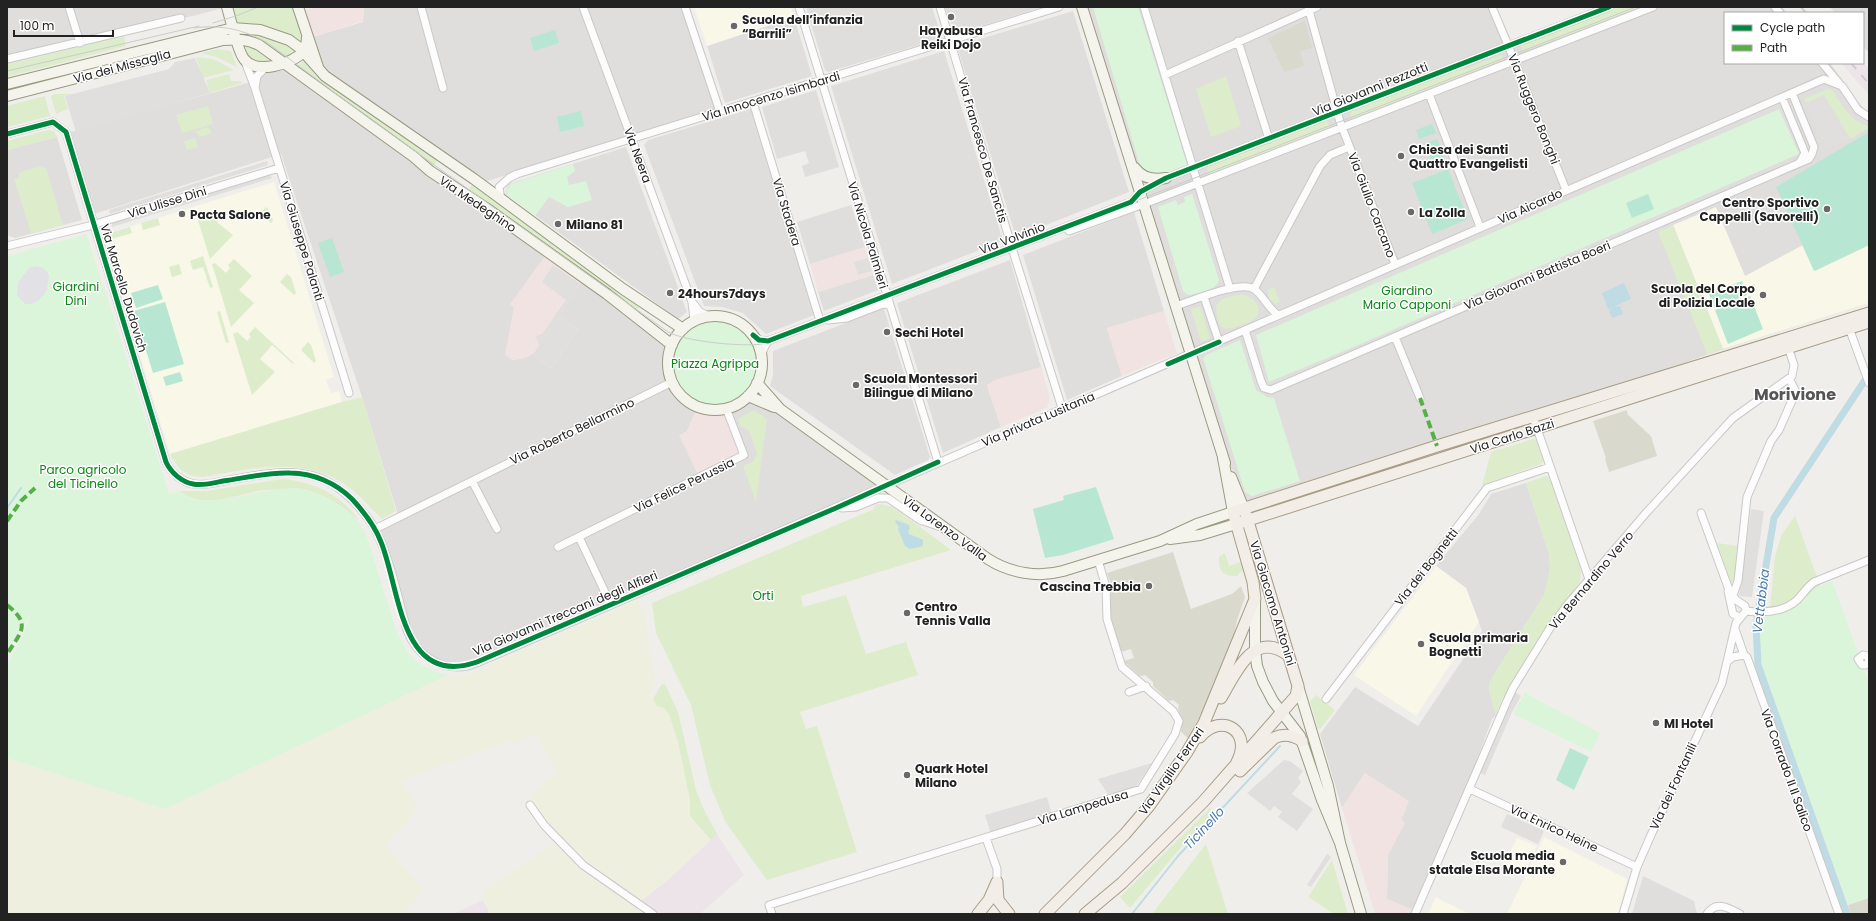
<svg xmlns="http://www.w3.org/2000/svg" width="1876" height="921" viewBox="0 0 1876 921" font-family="Poppins,sans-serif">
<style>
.residential{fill:#dfdedc}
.commercial{fill:#f1e3e1}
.industrial{fill:#ede4e9}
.education{fill:#f8f7e8}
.construction{fill:#d9d9cd}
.farmland{fill:#efefdf}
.grass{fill:#ddeccb}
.park{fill:#daf5da;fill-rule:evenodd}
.pitch{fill:#b7e6d2}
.parking{fill:#e0dfde}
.plaza{fill:#e2e1e5}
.water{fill:#bfdbe3}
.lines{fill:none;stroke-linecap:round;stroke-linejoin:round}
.stream{stroke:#bfdbe3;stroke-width:2}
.canal{stroke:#bfdbe3;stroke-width:7}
.street-casing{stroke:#c9c8c7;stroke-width:9}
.secondary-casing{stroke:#999a82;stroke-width:12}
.primary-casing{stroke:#a79c86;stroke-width:13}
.street{stroke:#fdfcfc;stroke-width:7}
.secondary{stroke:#f4f4ed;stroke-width:10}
.primary{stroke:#f3ede7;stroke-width:11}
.tram{stroke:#ccc;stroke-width:1}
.rail{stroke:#ccc;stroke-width:2;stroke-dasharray:8 8;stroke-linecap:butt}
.quiet{stroke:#55b145;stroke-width:4;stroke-dasharray:8 4;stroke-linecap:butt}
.cycleway-casing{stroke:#fff;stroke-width:8}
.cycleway{stroke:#00873e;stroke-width:5}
.poi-dot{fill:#6a6968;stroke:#fff;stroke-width:1.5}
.labels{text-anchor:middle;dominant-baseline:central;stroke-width:3;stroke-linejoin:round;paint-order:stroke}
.poi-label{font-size:12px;font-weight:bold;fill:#222;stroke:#fff;text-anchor:start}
.street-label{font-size:12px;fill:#222;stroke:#fff}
.park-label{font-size:12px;fill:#0c8416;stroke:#fff}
.water-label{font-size:13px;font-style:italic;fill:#4a7aab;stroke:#fff}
.district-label{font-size:16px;font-weight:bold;fill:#555;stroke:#fff}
</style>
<rect width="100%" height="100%" fill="#f0eeeb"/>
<path class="residential" d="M7,7H227L7,64Z
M364,7H581L629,136L481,183L326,75L309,38L363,22Z
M583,7H685L720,112L632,139Z
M806,7H932L942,38L828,72L825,70Z
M945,7H1042L955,34Z
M1086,7H1491L1507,44L1141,190Z
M1611,7H1782L1787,13H1725V63H1830L1857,101L1869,113V303L1709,354L1546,412L1319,483L1247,502L1242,494L1235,473L1223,458L1141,192L1166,179Z
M1830,7H1869V53L1863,46V13H1835Z
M1073,11L1129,192L1016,237L957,46Z
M794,17L812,76L725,103L707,46Z
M944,51L1003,241L892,284L831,86Z
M283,63L548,252L514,308L506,355L513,360L525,358L534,353L537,358L551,368L578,329L559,315L584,278L670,349L668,366L672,382L683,397L698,406L687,431L699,477L726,408L745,399L759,400L886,486L477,662L450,666L417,648L375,529L399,518L362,397L281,154L91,215L71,147V132L251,82L257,76Z
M816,90L839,167L805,177L802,166L809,163L805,151L777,159L762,107Z
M751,109L814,315L766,334L743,313L722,307L704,306L644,145L648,140Z
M57,137L82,220L15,238L7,235V150Z
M626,147L687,312L678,319L506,194V190L509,184Z
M851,205L865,247L810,264L797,222Z
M1134,212L1164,311L1107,328L1122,376L1067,400L1023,255Z
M1010,260L1041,367L1011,376L987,385L1001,427L943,453L897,303Z
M873,275L878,290L824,311L818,292Z
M882,309H884L930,457L928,460L895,475L770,386L773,375V351Z
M1526,483L1549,554L1550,567L1547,586L1544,595L1490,681L1489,690L1496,715L1492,719L1466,790L1413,910L1387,899L1388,855L1404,823L1365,773L1342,808L1320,734L1355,687L1418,726L1482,631L1466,588L1436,566L1479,514L1491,494Z
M1643,876L1694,901L1697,914H1632Z"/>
<path class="commercial" d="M317,7H364L363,21L309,38L301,11Z
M865,247L873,275L818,292L810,264Z
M548,252L584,278L559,315L578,329L551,368L537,358L534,353L525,358L513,360L505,355L514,308L510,304Z
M1164,311L1177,353L1122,376L1107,328Z
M1041,367L1050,398L1047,408L1001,427L987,386L994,380Z
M698,406L709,409L726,408L744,455L699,477L679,435L687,431Z
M1365,773L1409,801L1401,821L1405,823L1388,855L1387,899L1413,910L1411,914H1375L1342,808Z"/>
<path class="industrial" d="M1863,62L1869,69V95L1841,63Z
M717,834L744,875L700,914H658L641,901L668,880Z
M483,900L490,914H453Z"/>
<path class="education" d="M694,7H791L794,17L707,46Z
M274,182L334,377L326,380L331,393L339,391L342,402L170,454L103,235Z
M1716,207L1745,276L1803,245L1815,271L1869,245V303L1723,349L1673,225Z
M1436,566L1466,588L1479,622L1416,716L1354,675Z
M1544,837L1627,879L1618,914H1507Z
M1517,838L1537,846L1523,876L1503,867Z
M1436,897L1445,902L1470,914H1428Z"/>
<path class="construction" d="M1305,21L1312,48L1300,51L1304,66L1284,72L1268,38Z
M1627,410L1628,415L1651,436L1657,456L1609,472L1605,459L1606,458L1593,421Z
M1173,552L1191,609L1232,594L1241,586L1245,597L1237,620L1233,640L1204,708L1188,738L1181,732L1182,720L1178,709L1179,705L1173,700L1169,701L1153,686V682L1145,675L1140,676L1125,663L1124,661L1134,658L1131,649L1121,652L1111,618V584L1107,573Z
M1869,897V914H1851L1848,905Z"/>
<path class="farmland" d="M638,600L645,615L649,649L654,667L655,682L650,695L657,706L664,708L669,714L678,743L690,800V816L711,840L668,880L641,901L585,862L547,824L531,801L534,790L558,772L535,734L513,744L510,741L400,781L418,805L408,822L385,845L424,890L403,914H7V758L165,809L448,675H460L475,672Z
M555,843L580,869L644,914H490L483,900V892Z"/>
<path class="grass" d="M230,7H295L303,34L302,46L277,30L235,24Z
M1617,7H1646L1561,40L1559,38L1523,52L1521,45Z
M239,32C264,33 277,37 296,51V53L285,58L241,36Z
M124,36L126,46L7,77V64Z
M246,42L275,61L256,63L245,55L242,43Z
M218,49L231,51L237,67L216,57L201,53Z
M1502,55L1505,61L1353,122L1350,112L1463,67L1464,69Z
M196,57L213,59L234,70L203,78Z
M306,60L440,158L432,168L295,67Z
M229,74L231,81H241L242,83L210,93L206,80Z
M1226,76L1241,126L1211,137L1196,89Z
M1828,89L1832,90C1841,102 1850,122 1867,125L1869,128L1850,139L1824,95L1806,103L1804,99Z
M53,94H72L64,96L68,109L56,114L51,97Z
M45,96L50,116L7,127V106Z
M208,106L213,124L182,133L176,115Z
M1327,120L1331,130L1210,177L1206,167Z
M208,127L212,133L202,137L198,135L195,131Z
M48,130L54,131L57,137L7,150V141Z
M194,138L196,140L198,147L187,150L184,141Z
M38,166L46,168L63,225L31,233L14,179L19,178V173Z
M474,182L642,303L635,313L466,192Z
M266,207L269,210L273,221L271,223L260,214Z
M211,213L218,223L233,235L210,259L197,217Z
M158,218L160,225L143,230L141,223Z
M1673,225L1723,349L1707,354L1658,232Z
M130,227L132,233L105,241L103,235Z
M203,256L213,287L210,288L203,267L193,270L190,261Z
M234,259L252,276L239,290L254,303L231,327L212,264L215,263L226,273L230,268L228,265Z
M179,264L182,274L172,277L169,267Z
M287,274L291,277L296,293L294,295L280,282Z
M1274,287L1280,302L1275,304L1270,300L1267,290Z
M1242,294C1251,296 1266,307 1255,318C1251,322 1230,331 1224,328C1219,326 1218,320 1217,315C1212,298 1229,297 1242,294Z
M1200,306L1210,338L1201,342L1191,309Z
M220,311L229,342L226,343L217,312Z
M255,327L294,363L293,364L272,345L260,359L275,372L252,395L233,334L237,332L247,341L251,337L249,334Z
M308,342L311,345L316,361L314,363L301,350Z
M362,397L396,511L382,519C370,507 359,494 346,485C301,455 252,469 202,477C185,476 178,469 170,454L342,402Z
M754,410L767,419L756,502L743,466L754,461L757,453L748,429L741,427L738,419Z
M1533,439L1537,440L1544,461L1541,464L1482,485L1491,452Z
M1546,476L1549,477L1581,570L1580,583C1560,609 1542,634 1525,661C1514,679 1503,695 1496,715L1489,690L1490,681L1544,595L1550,567L1549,554L1526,483Z
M283,479C314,482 340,494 359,520C346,510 331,497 314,493C305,490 275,489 265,490C237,493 205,511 180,491H207Z
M880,504L893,507L951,550L801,596L803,607L846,595L866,654L906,642L918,675L800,712L806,729L817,726L857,852L767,880L726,823L710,785L691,705L656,633L652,603L874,509L875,505Z
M1795,516L1869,722L1769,618L1775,556L1782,534Z
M1717,543L1737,546L1734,583L1731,582Z
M1225,553L1229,566L1241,562L1244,571L1239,573L1238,576C1223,577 1218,571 1219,557Z
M665,684L678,712L696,790L704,810L717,834L711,840L690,816V800L678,742L669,714L664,708L657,706L653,699L661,685Z
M1316,695L1335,710L1321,728L1318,729L1310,701Z
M1210,808L1214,811L1176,853L1130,908L1120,897Z
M1206,844L1228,914C1219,914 1197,911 1191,914H1152Z
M1332,860L1348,914H1334L1308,897Z"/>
<path class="park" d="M1093,7H1138L1188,167L1153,180L1142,173Z
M1779,109L1799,154L1349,349L1269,382L1256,335Z
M573,164L575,171L567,177L569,185L586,181L592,200L568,207L549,197L535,216L507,195V190L511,184Z
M1192,194L1219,280C1217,290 1197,294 1188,295L1183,291L1158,207L1176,200L1178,205L1185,202L1184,197Z
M86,234L112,312L169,494L180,491C183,493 186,496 190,498C212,507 269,487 298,488C311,489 326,497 337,504C351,513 358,519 366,534L396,630C408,657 419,668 448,675L165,809L7,758V664L21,640L30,616L39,601L7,652V256ZM49,282C46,296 37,298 25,303L20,300Z
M672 363a43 43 0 1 1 86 0a43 43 0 1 1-86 0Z
M1240,340L1256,390L1267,397L1274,398L1300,481L1252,496L1245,492L1203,358L1206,355Z
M1832,581L1869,683V898L1848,905L1763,669L1758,646L1760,618C1775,615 1789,613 1801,603C1814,591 1814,587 1832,581Z
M1525,693L1600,733L1591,752L1513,714Z"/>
<path class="pitch" d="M555,30L559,43L534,51L530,38Z
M581,111L584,126L560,132L557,117Z
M1432,124L1436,133L1419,139L1416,130Z
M1869,132V245L1814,271L1776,187Z
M1437,139L1446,163L1434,168L1425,144Z
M1448,169L1468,219L1432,234L1412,183Z
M1648,194L1654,209L1632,218L1626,203Z
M332,238L344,272L330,277L318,243Z
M1742,281L1747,295L1714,308L1709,294Z
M158,285L163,299L136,308L131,293Z
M1750,296L1763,329L1728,344L1715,310Z
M165,302L184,364L153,373L134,311Z
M180,372L183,381L166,386L163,377Z
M1096,487L1114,539L1063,555L1045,558L1033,509L1064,500L1063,496Z
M1570,748L1589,757L1574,790L1556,780Z"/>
<path class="parking" d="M195,58L210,93L76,132L65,96L169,69L175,62Z
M1824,95L1850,139L1825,151L1806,103Z
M267,161L268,165L110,214L109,210Z
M270,175L272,178L112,227V223Z
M868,258L872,271L858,275L854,262Z
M553,265L580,284L559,315L578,329L551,368L537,358L534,353L539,346L536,336L542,334L566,300L542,282Z
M1751,509L1764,511L1752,597L1739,596Z
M1515,692L1521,696L1512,712L1485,775L1480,773Z
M1284,760L1290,761L1303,771L1298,778L1301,782L1292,794L1313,809L1297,831L1278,817L1282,812L1274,806L1270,811L1247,793Z
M1152,763L1135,788L1109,796L1098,779Z
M1047,797L1052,815L991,834L985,815Z
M1507,814L1544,831L1538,844L1501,827Z
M1327,854L1331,857L1311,887L1307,885Z"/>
<path class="plaza" d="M35,266L41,267L46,270L49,276L47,290L38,301L30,304H25L17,296L18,283L29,268Z"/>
<path class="water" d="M1624,283L1631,299L1615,306L1616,307L1620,306L1623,314L1612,318L1609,310L1613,308L1608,309L1602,293Z
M896,520L909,525L910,529L908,531L909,534L923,540V546L910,549L905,546L898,529L899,527L895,522Z"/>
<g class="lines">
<path class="stream" d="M7,508L21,488
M1132,914L1178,856L1280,746"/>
<path class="canal" d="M1847,914L1758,665L1756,625L1774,518L1869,374"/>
<g class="street-casing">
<path id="street" d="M69,7L80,43
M421,7L443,88
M583,7L692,302L694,320
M685,7L720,112
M799,7L938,462
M940,7L1012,248L1062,408
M1144,7L1230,289
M1308,7L1340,122L1395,264
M1492,7L1508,45L1566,190
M1775,7L1780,13
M1238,41L1269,139
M7,59L181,18
M244,59L255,88L349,393
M1822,63L1839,83
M1165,75L1317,7
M255,88L257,76L265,68
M1429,94L1480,227
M1782,97L1805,153L1800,162
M753,102L820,321
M7,134L53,122L66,132L166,462C171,473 182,482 194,484C203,486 214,483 224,481C254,476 287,467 317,477C340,485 356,502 370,521C388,547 398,599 407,630C416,655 440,671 467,666C476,664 485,659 493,656L1824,79L1842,86L1858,110L1869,117
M501,200L499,187L509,178L517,174L1059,7
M1069,231L1144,204L1653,7
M7,246L89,226L279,168
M1254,289L1320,166L1330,155L1349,147
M1204,297L1219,342
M692,302L700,312L709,316
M1176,306C1192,301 1240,280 1254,289C1263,295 1267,307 1277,314
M828,320L847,318L883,304L889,305
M1848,325L1869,383
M1245,330L1261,381L1264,388L1271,390L1809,159L1812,154L1814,147L1792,93
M753,335L759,340L768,341L1131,202L1140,192L1166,178L1609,7
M1395,337L1420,398
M761,358L764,348L768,341
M1533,417L1589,579
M472,481L497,529
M842,508L856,507L878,498H888L920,520L938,526
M1701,513L1728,587L1736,600L1745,606L1746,611
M375,529L672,382
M579,537L611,605
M558,547L744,455L726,408
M1728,591L1733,614L1739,617
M1733,595L1738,581L1747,497L1771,441L1779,430L1794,396L1795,390L1790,380
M1746,611C1763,613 1783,613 1797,600C1803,594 1807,587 1814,582L1869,560
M1735,629L1744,655L1747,657L1839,914
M1869,660L1867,656L1863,655L1858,659L1862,665H1866L1869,661
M1728,661L1733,657L1744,655
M1129,692L1146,686
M1326,699L1487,488L1550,467
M1470,789L1637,867
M530,805L544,825L583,865L653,914
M986,838L997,869V882
M772,914L769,905L1141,789L1175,734L1179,721L1173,711L1122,667L1107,619L1106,587L1098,560
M1415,914L1507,701L1513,688L1550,628L1568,604L1646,513L1733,418L1792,376L1794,365L1787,344
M1623,914L1637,867L1651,835L1722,683L1736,623L1746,611
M1707,914C1716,900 1729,908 1740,914"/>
</g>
<g class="secondary-casing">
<path id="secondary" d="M227,7C231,20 237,50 244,59C256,75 292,64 303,52C306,47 307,42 307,37
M298,7L318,67
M1082,7L1225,463
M7,84L233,28L260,30L289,40L300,48L325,76L474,179L623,289L683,329
M7,96L223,40C237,39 247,39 259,45L414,157L430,171L486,208L607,294L672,345
M1135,168C1142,178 1154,180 1166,178
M668 363a47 47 0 1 1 94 0a47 47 0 1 1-94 0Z
M757,383L780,409L988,559C1010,573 1038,578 1063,571L1160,541L1197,524L1233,512L1223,458
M748,396L774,407
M1231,477L1244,509
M1170,539L1200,535L1236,524
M1255,602V650L1257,666L1263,682L1273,701L1300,736L1322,800L1340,843
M1298,686L1328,786L1340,843L1361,914"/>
</g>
<g class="primary-casing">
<path id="primary" d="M1236,524L1869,322
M1221,698C1236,673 1253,629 1288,655
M1200,737C1222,711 1253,732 1237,762
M1240,771L1274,738C1284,733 1293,735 1302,741
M997,884L998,900L1009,914
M978,914L989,900L997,882
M1045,914L1125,834L1149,806L1187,752L1204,723L1255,599L1253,582L1233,512L1437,446L1869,313
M1085,914L1122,883L1203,802L1296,696L1298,686L1246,515"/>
</g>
<use href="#street" class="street"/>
<use href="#secondary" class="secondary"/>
<use href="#primary" class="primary"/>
<path class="tram" d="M213,23L236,16L258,7
M194,28C221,24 245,30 268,43L370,119L668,332C687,342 749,348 769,343L1636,7
M7,71L199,26"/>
<path class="rail" d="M1801,7L1806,13
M1851,63L1869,84"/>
<path class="quiet" d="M1420,398L1437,446
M7,521L21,501L35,488
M7,605C31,624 22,631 7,654"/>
<g class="cycleway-casing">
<path id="cycleway" d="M7,134L53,122L66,132L166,462C171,473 182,482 193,484C203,486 214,483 223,481C245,478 268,472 290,473C313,473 336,483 352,499C364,512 375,526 381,542C400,588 400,689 477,662L836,508L938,462
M753,335L759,340L768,341L1131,202L1140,192L1166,178L1609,7
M1168,364L1219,342"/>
</g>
<use href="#cycleway" class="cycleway"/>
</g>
<g class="poi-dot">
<circle cx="951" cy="17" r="4"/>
<circle cx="734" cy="26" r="4"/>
<circle cx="1401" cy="156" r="4"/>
<circle cx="1827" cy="209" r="4"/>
<circle cx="1411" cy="212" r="4"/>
<circle cx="182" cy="214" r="4"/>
<circle cx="558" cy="224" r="4"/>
<circle cx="670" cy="293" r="4"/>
<circle cx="1763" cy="295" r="4"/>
<circle cx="887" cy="332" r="4"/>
<circle cx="856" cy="385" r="4"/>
<circle cx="1149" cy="586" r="4"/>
<circle cx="907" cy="613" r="4"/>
<circle cx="1421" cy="644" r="4"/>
<circle cx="1656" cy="723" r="4"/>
<circle cx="907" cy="775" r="4"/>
<circle cx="1563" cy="862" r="4"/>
</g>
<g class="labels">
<g class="poi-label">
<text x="742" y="19">Scuola dell’infanzia<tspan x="742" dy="14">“Barrili”</tspan></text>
<text x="951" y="30" text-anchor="middle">Hayabusa<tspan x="951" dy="14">Reiki Dojo</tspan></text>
<text x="1409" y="149">Chiesa dei Santi<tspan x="1409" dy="14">Quattro Evangelisti</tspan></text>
<text x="1819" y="202" text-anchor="end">Centro Sportivo<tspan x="1819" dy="14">Cappelli (Savorelli)</tspan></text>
<text x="1419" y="212">La Zolla</text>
<text x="190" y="214">Pacta Salone</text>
<text x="566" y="224">Milano 81</text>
<text x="1755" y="288" text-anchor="end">Scuola del Corpo<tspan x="1755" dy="14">di Polizia Locale</tspan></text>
<text x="678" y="293">24hours7days</text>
<text x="895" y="332">Sechi Hotel</text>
<text x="864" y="378">Scuola Montessori<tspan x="864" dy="14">Bilingue di Milano</tspan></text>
<text x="1141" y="586" text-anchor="end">Cascina Trebbia</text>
<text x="915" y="606">Centro<tspan x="915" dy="14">Tennis Valla</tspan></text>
<text x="1429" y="637">Scuola primaria<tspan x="1429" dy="14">Bognetti</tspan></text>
<text x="1664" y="723">MI Hotel</text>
<text x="915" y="768">Quark Hotel<tspan x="915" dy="14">Milano</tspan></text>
<text x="1555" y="855" text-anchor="end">Scuola media<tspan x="1555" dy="14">statale Elsa Morante</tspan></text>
</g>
<g class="street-label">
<text transform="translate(122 66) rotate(-15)">Via dei Missaglia</text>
<text transform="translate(1370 89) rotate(-22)">Via Giovanni Pezzotti</text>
<text transform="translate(771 96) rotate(-17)">Via Innocenzo Isimbardi</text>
<text transform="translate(1534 109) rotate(68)">Via Ruggero Bonghi</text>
<text transform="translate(983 150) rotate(74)">Via Francesco De Sanctis</text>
<text transform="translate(638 155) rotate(70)">Via Neera</text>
<text transform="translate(167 202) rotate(-17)">Via Ulisse Dini</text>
<text transform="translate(478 204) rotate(34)">Via Medeghino</text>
<text transform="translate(1372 205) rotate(69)">Via Giulio Carcano</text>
<text transform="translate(1530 206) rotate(-24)">Via Aicardo</text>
<text transform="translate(787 212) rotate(73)">Via Stadera</text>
<text transform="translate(868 235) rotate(73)">Via Nicola Palmieri</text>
<text transform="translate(1012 238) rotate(-21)">Via Volvinio</text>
<text transform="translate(302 241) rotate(73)">Via Giuseppe Palanti</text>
<text transform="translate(1537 275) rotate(-23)">Via Giovanni Battista Boeri</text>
<text transform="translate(124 288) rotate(73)">Via Marcello Dudovich</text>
<text transform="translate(1038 419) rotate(-23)">Via privata Lusitania</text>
<text transform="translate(572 431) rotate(-26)">Via Roberto Bellarmino</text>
<text transform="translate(1512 436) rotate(-18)">Via Carlo Bazzi</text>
<text transform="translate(684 485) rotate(-26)">Via Felice Perussia</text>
<text transform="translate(945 528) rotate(36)">Via Lorenzo Valla</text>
<text transform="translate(1426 567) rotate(-52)">Via dei Bognetti</text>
<text transform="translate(1591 580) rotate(-50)">Via Bernardino Verro</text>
<text transform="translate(1273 603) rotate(73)">Via Giacomo Antonini</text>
<text transform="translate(565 613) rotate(-23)">Via Giovanni Treccani degli Alfieri</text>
<text transform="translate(1787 770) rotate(70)">Via Corrado II Il Salico</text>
<text transform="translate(1171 771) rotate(-55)">Via Virgilio Ferrari</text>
<text transform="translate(1673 786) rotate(-65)">Via dei Fontanili</text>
<text transform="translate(1083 807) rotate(-17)">Via Lampedusa</text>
<text transform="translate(1554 828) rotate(25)">Via Enrico Heine</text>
</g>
<g class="park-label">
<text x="76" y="286">Giardini<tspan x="76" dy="14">Dini</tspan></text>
<text x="1407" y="290">Giardino<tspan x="1407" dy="14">Mario Capponi</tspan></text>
<text x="715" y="363">Piazza Agrippa</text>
<text x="83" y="469">Parco agricolo<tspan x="83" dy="14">del Ticinello</tspan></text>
<text x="763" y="595">Orti</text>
</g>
<g class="water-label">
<text transform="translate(1761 601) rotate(-83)">Vettabbia</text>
<text transform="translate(1204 828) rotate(-47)">Ticinello</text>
</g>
<g class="district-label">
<text x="1795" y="394">Morivione</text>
</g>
</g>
<rect width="1876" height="921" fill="none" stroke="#222222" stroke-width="16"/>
<rect x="1724" y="12" width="140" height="52" fill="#ffffff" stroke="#a7a7a7"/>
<rect x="1732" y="25" width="20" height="6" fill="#00873e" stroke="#a7a7a7"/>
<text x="1760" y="32" font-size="12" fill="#222222">Cycle path</text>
<rect x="1732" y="45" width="20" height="6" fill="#55b145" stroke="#a7a7a7"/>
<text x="1760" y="52" font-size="12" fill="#222222">Path</text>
<path d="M14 30v6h99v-6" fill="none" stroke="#222222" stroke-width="2"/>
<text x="20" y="30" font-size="12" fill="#222222" stroke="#ffffff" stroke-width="3" paint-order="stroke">100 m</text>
</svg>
